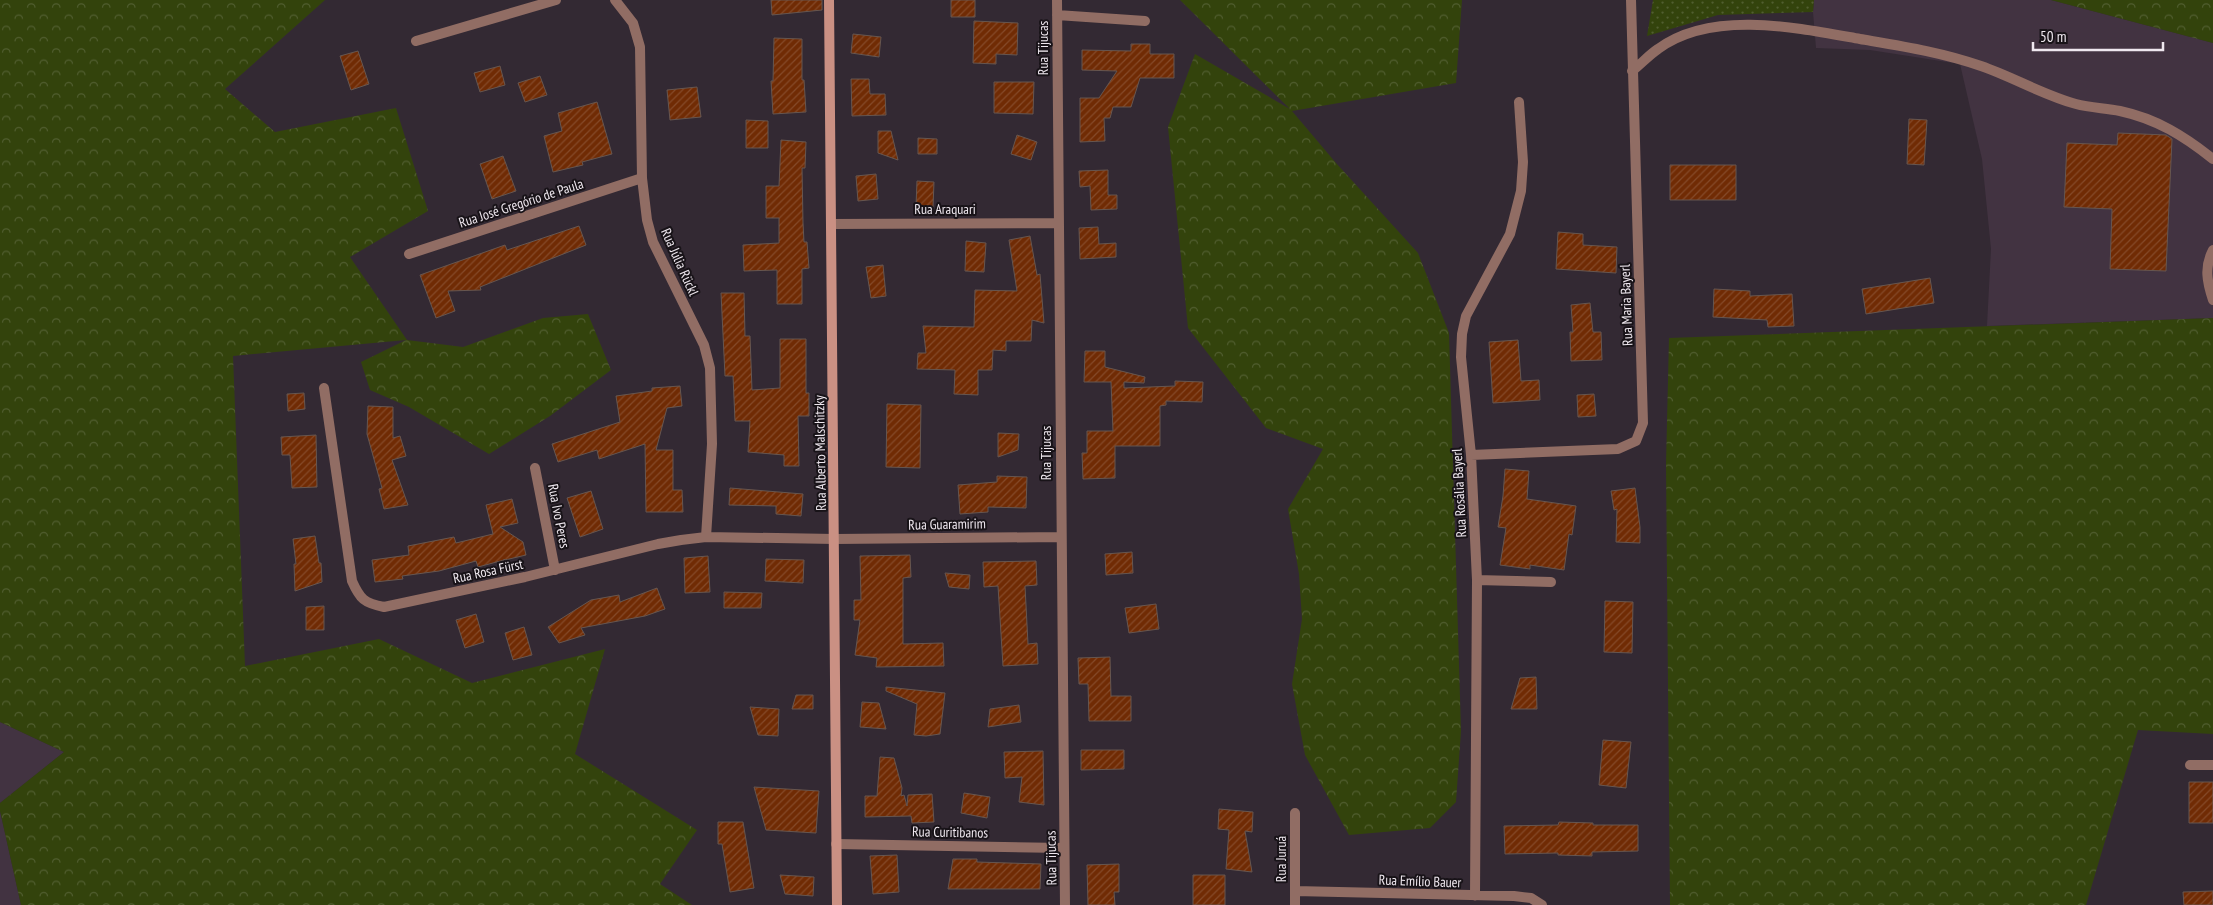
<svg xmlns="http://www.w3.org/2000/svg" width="2213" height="905" viewBox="0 0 2213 905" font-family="'PT Sans Narrow',sans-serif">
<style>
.built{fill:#423341}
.grass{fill:url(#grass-dots)}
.forest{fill:url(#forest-crowns)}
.building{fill:url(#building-hatch);stroke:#665650}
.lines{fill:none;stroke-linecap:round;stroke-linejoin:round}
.street{stroke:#916d64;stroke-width:10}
.secondary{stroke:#ca9083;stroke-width:10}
.labels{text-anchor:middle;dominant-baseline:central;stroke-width:4;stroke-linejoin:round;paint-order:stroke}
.street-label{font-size:14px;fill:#efe8ef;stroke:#181318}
</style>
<defs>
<pattern id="grass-dots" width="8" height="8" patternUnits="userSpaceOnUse" patternTransform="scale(1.25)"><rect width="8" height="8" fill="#33430c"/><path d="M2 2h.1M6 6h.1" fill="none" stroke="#515e30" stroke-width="1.8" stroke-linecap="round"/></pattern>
<pattern id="forest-crowns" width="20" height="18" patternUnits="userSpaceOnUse" patternTransform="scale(1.25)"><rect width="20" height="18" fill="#33430c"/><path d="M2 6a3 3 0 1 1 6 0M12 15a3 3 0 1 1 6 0" fill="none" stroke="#515e30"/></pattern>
<pattern id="building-hatch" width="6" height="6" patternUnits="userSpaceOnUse" patternTransform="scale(1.25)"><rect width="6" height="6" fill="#702b04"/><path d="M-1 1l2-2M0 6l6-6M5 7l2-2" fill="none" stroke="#854a29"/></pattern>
</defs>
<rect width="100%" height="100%" fill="#332933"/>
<path class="built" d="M1814,0H2051L2213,43V318L1987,326L1991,249L1982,159L1960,64L1870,50L1816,48L1813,12Z
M0,722L64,752L0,803Z
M0,811L21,905H0Z"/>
<path class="grass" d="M1653,0H1814L1813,12L1718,15L1647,36Z"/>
<path class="forest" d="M0,0H325L225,89L275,132L396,108L428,211L350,257L407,340L463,347L543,318L588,314L611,370L550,416L489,454L409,407L370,390L361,362L406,340L233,356L245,666L379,639L472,683L605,649L575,754L697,830L660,884L692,905H21L0,811V803L64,752L0,722Z
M1180,0H1462L1456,83L1292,111L1336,163L1418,253L1449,333L1461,731L1456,802L1430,828L1349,835L1305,755L1292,684L1302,619L1299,574L1288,509L1323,449L1266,428L1188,328L1168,127L1195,54L1290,109Z
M2051,0H2213V43Z
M2213,318V734L2138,730L2086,905H1670L1666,464L1669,338Z"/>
<path class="building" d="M771,0H822V10L772,15Z
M951,0H975V17H951Z
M974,21L1018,23L1017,55L996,54V64L973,63Z
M853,34L881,37L879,57L851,53Z
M774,38L802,39V80H804L806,112L773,114L771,81H773Z
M1131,44H1150V54H1174V78H1140L1131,107H1113L1110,118H1104L1105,141L1080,142V98H1099L1117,71L1082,70V50L1131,51Z
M358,51L369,84L351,90L340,56Z
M500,66L505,85L480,92L474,73Z
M540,76L547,95L525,102L518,83Z
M851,79H869L870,94H885L886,115L852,116Z
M994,82H1034L1033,114L994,113Z
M697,87L701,117L670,120L667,90Z
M597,102L612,154L582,162L583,165L553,172L544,136L562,131L558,113Z
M1909,119L1927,120L1924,165L1907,164Z
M746,120L768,121V148H746Z
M878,131H891L898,160L878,153Z
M2118,133L2166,135L2172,139L2166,271L2110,269L2112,209L2064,207L2067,143L2117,145Z
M1017,135L1037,142L1031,160L1011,154Z
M918,138L937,139V154H918Z
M781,140L806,142L805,168H802L803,223L804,242H807L809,268L802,269V304H777V270L744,271L743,245L779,243V218H766V186H779Z
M503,156L516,191L492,199L480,164Z
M1670,165H1736V200H1670Z
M1108,170V195H1117V209L1091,210L1090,186L1080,187L1079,171Z
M876,174L878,199L858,201L856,176Z
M917,181L934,182L933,207L916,206Z
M579,226L586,245L480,287L481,290L448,291L455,311L436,318L420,275L505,245L507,250Z
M1098,227L1099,244L1116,243V257L1080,259L1079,228Z
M1558,232L1583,234V245L1617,247L1616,273L1556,269Z
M1030,236L1037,275L1040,274L1044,323L1032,320L1031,341H1006V351L993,350L992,370H978V395L954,394L955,370L917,369L918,353H926L923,326L974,327L975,290L1017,291L1009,240Z
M966,241L986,243L984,272L965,271Z
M883,265L886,296L871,298L866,267Z
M1930,278L1934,303L1866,314L1862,289Z
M1714,289L1750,291V296L1792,294L1794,326L1768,327L1767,320L1713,317Z
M721,293H744L745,336H750L752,390L780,388V339H806V393H809V416H798L799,466H784V455L748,452L750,421H735L733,376H725Z
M1590,303L1593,332H1601L1602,360L1571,361L1570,332H1573L1571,305Z
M1518,340L1521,381L1539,380L1540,400L1493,403L1489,342Z
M1085,351H1105V367L1145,377L1144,383L1124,382V388L1175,386V381L1203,382L1202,402L1166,401V405L1160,406V446H1115V478L1083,479L1082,453H1087V431H1113L1111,382H1084Z
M680,386L682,406L667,408L656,450H673V490H682L683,512H646L645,444L599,459L597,450L558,462L552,444L620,422L616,396L652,391V388Z
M304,393L305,409L288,411L287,394Z
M1594,394L1596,416L1578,417L1577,395Z
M887,404L921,405L920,468L886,467Z
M368,406L393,407V438L400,436L406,456L392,460L408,505L384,509L379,489L382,488L367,434Z
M998,433L1019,434L1018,450L998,457Z
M316,435L317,487L292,488L290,455H282L281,437Z
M1505,469L1529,471L1527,499L1576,506L1572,535L1569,534L1564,570L1530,565V569L1500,565L1506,528L1498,527L1503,496Z
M997,476L1027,477L1026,508L988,507V512L960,514L958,485L997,482Z
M730,488L803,494L801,516L776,514V506L729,505Z
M1635,488L1640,527V543L1616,542L1617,509L1614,510L1611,491Z
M591,491L603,529L580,537L567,498Z
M512,499L518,523L500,527L523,542L526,555L505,560L504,559V560L478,567L476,561L439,571L402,576L403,579L375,582L372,560L409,555L408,546L454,537L456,543L493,534L486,505Z
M315,536L319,563H321L322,582L295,591L294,564H296L293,539Z
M1132,552L1133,573L1106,575L1105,554Z
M910,555L911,577L903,578V644L943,643L944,666L876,667L877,658L855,655L860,620H854V600H861L860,556Z
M708,556L710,592L685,593L684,558Z
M766,559L804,560L803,583L765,581Z
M1036,561L1037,585L1025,586L1028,644L1037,643L1038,664L1003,666L998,586L984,587L983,562Z
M945,573L970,575L969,589L949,587Z
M657,588L665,609L645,616L581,628L585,635L559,643L548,627L591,600L619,595L620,602Z
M724,592L762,593L761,608H724Z
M1605,601L1633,602L1632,653L1604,652Z
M1156,604L1159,629L1129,633L1125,608Z
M324,606V630H306V607Z
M476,614L484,642L465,648L456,620Z
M524,627L532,655L513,660L505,633Z
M1110,657L1111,696H1131V721H1089L1088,684H1079L1078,658Z
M1536,677L1537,709H1511L1520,678Z
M886,687L945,693L940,734L926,736L914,735L917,704L886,691Z
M796,695H813V709H792Z
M862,702L879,703L886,729L860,727Z
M1019,705L1021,722L988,727L990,709Z
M750,707L779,709L778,736L758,735Z
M1603,740L1631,742L1626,788L1599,785Z
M1081,750H1124V769L1081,770Z
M1043,751L1044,805L1019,802L1022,777L1005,778L1004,752Z
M880,757L894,758L902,788L901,796L904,795L907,806L908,795L932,794L934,822L912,823L911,816L865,817V796H877Z
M2189,782H2213V823H2189Z
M754,787L819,791L816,833L766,830Z
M964,793L990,797L987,818L961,813Z
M1219,809L1253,812L1252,832L1245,831L1252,872L1226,869L1229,830L1218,829Z
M718,822H743L754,888L730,892L722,844H718Z
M1559,822L1593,823V825H1638V851L1592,852V856L1558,855V853L1505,854L1504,826L1558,825Z
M897,855L899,892L873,894L870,856Z
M953,859H977V862L1041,864L1040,889H948Z
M1119,864V892H1114L1115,905H1088L1087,865Z
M780,875L814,877L813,896L785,894Z
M1193,875H1225V905H1193Z
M2213,891V905H2184L2183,892Z"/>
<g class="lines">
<path class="street" d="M615,0L633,23L640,47L642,178L647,220L653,242L704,345L710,368L712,444L706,537
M1057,0L1065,905
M1057,15L1145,21
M416,41L556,0
M1632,71C1641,64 1649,55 1658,49C1712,9 1799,28 1860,39C1901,46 1941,52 1981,66C2013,77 2043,95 2076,104C2090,108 2106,108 2120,111C2157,119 2184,136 2213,159
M831,224L1058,223
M2213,250C2204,267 2207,282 2213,300
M409,254L642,178
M324,388L352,581C360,599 364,603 384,607L525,577L658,544L681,540L706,537L835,539L1060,537
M1471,455L1618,449L1636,441L1643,423L1631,0
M535,468L555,570
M1477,580L1551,582
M2190,765H2213
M836,844L1064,848
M1295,891L1514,896L1531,898L1542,905
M1475,896L1477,580L1471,455L1461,357L1462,334L1466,316L1510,234L1521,191L1523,162L1519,102
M1295,905V813"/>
<path class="secondary" d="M829,0L837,905"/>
</g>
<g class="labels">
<g class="street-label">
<text transform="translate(1043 48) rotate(-90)">Rua Tijucas</text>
<text transform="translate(521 203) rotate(-18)">Rua José Gregório de Paula</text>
<text x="945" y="209">Rua Araquari</text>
<text transform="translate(680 262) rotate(66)">Rua Júlia Rückl</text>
<text transform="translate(1626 305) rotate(-92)">Rua Maria Bayerl</text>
<text transform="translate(820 453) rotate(-91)">Rua Alberto Malschitzky</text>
<text transform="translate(1046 453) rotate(-90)">Rua Tijucas</text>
<text transform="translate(1459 493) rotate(-93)">Rua Rosália Bayerl</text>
<text transform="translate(559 516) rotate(79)">Rua Ivo Peres</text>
<text transform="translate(947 524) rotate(-1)">Rua Guaramirim</text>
<text transform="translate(488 571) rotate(-12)">Rua Rosa Fürst</text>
<text transform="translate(950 832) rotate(1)">Rua Curitibanos</text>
<text transform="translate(1051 858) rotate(-91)">Rua Tijucas</text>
<text transform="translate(1281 859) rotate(-90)">Rua Juruá</text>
<text transform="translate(1420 881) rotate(2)">Rua Emílio Bauer</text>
</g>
</g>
<path d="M2033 42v8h130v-8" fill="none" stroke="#efe8ef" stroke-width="2.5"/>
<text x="2040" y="42" font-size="15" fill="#efe8ef" stroke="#181318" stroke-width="4" paint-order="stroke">50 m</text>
</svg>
